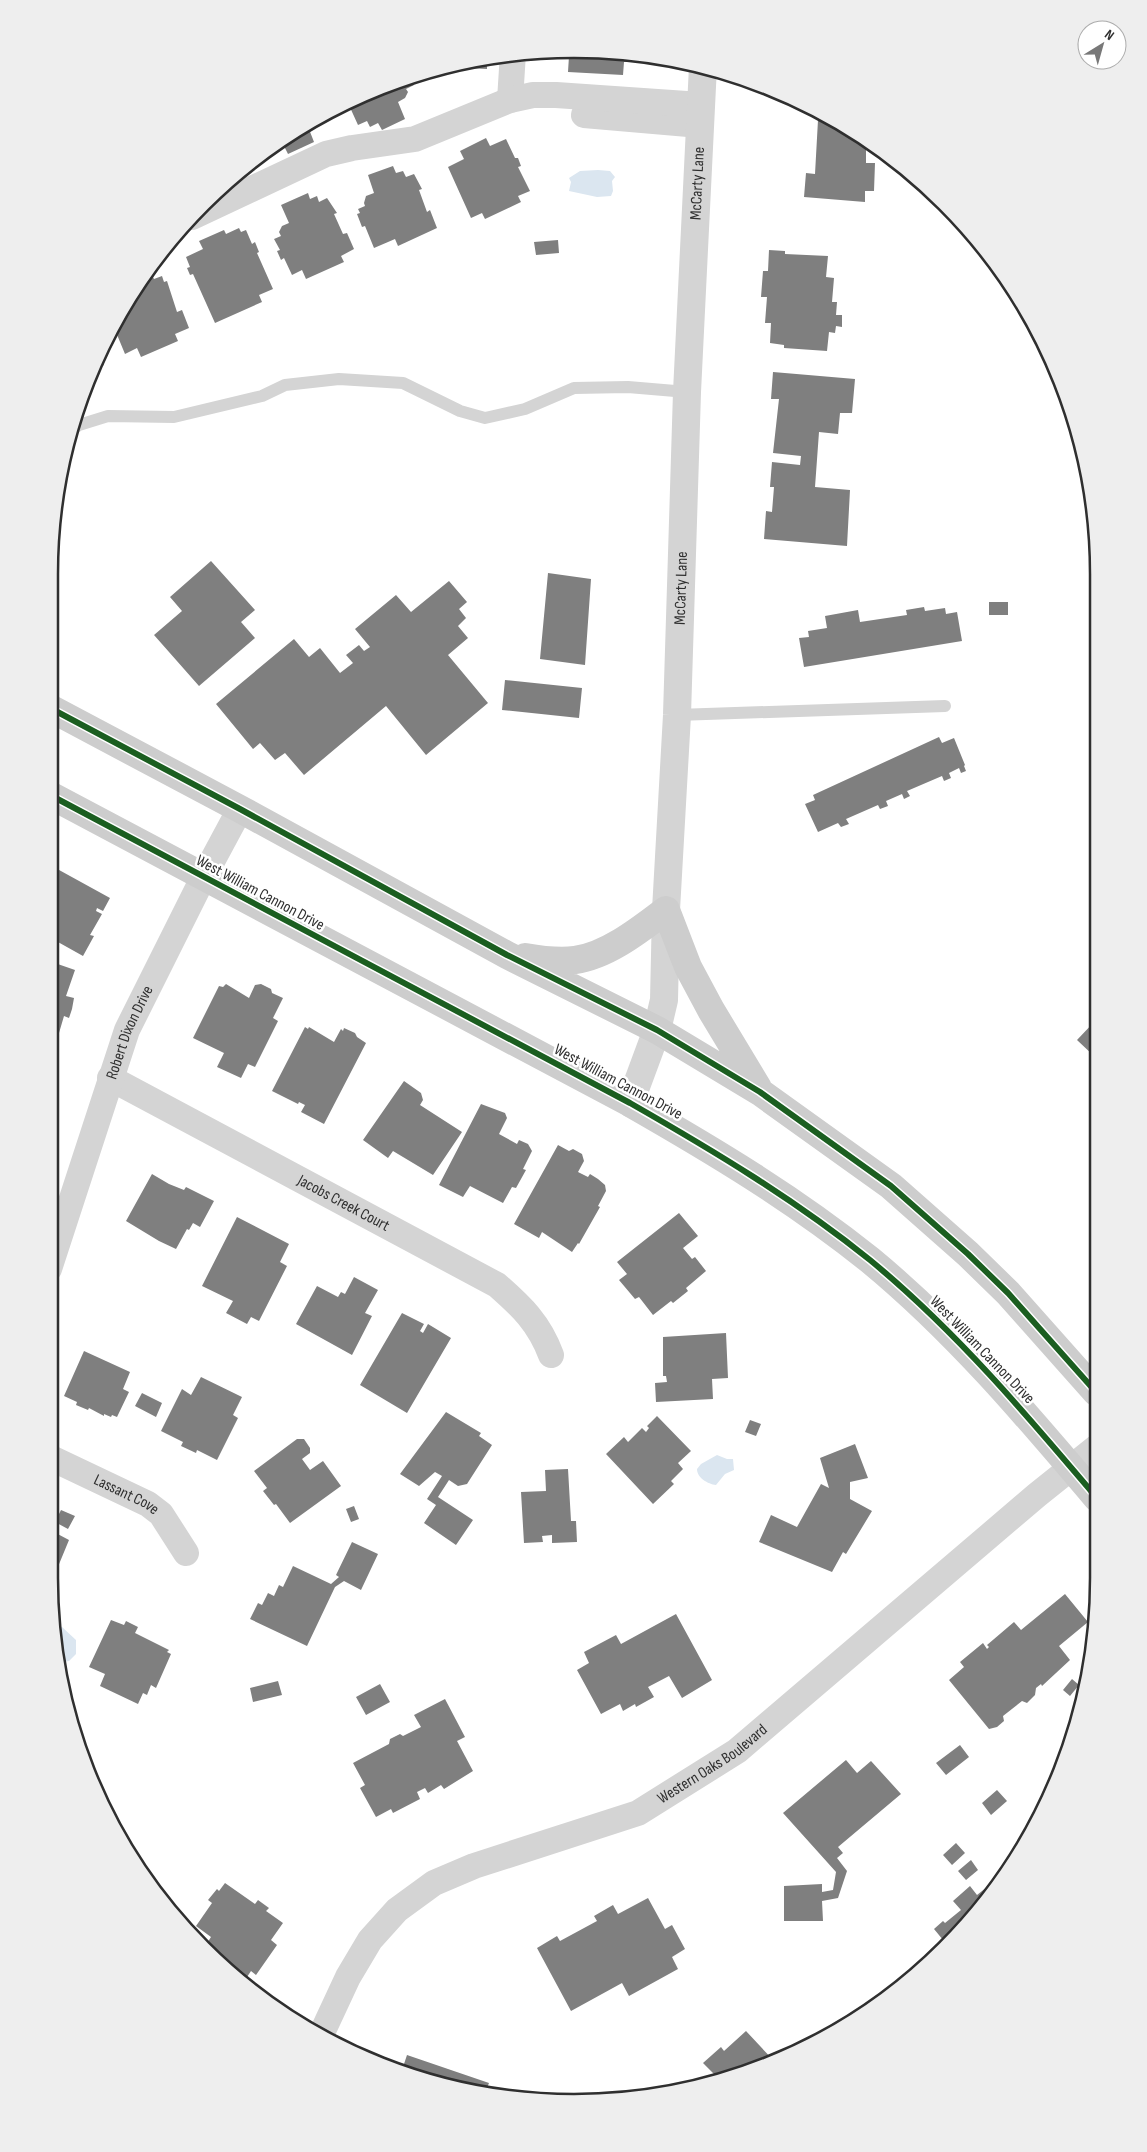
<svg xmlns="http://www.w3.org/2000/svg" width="1147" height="2152" viewBox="0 0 1147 2152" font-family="'Sofia Sans Condensed',sans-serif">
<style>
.water{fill:#dbe6f0}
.building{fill:#7f7f7f}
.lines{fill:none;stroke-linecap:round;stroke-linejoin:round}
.service{stroke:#d4d4d4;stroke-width:12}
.minor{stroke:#d4d4d4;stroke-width:26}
.tertiary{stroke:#d4d4d4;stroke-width:28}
.secondary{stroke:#cdcdcd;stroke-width:28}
.cycleway-casing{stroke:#fff;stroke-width:9}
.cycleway{stroke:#1b5e20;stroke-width:6}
.labels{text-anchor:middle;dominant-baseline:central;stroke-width:5;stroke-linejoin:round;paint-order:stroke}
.street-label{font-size:16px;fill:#2f2f2f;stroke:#fff}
.rim{fill:none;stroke:#2f2f2f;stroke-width:2.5}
</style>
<rect width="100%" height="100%" fill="#fff"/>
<path class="water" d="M598,170L610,171L615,177L612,181L613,191L611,196L597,197L569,191L571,182L569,178L580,171Z
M717,1455L727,1459H733L734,1470L725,1474L716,1485C708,1484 697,1478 697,1469L701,1464Z
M53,1624L62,1627L76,1640V1654L69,1661L63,1662L60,1660L56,1652Z"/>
<path class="building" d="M608,50L631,54L630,62H624L623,75L568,72L569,56L561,55V51Z
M487,57V69L466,68V70H456V67H450Z
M409,76L414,85L406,89L408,92L405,98L398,102L405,119L382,130L378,123L370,127L367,121L358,125L348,103Z
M315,117L313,121L307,124L314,142L288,154L284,146L278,148L276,144Z
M818,120H831L874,149L866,148V163H875L874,191H865V202L804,197L806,173L815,174Z
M486,138L490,146L506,139L515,158H518L521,166L518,167L530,191L518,196L521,202L485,219L482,213L471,218L448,167L464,159L460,151Z
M393,166L396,173L403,171L406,177L414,174L422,189L419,190L427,212L430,210L437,228L398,246L395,239L374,248L365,226L362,227L357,214L360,213L358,209L365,206L364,203L366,196L374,193L368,175Z
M308,193L310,199L317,196L319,202L327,198L337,213L334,214L343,234L347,233L354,249L341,256L344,262L306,279L302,270L292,275L284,258L281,260L277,251L280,250L274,239L281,236L279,232L282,226L289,223L281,205Z
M239,228L241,232L246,230L252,244L255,242L259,252L257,253L273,289L259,295L262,302L215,323L193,274L190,275L187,268L190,267L186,257L203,249L199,241L224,230L226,234Z
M558,240L559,253L536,255L534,242Z
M769,250L785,251V254L828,256L826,277L834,278L832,302H837L836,315H842V327L836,326L835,333L829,332L827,351L784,348V345L770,343L771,323H765L767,297H761L763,271H768Z
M151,273L154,279L162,276L164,282L167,281L177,312L182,310L189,328L175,334L178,341L141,357L137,348L125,354L113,325L143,277Z
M98,354L104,365L92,370L96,378L87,383Z
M773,372L855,379L852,413H840L838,434L819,432L815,487L850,490L847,546L764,539L766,511L772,512L774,487H770L772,462L800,465L801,456L773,453L779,399H771Z
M211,561L255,610L241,622L255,638L199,686L154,635L182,611L170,597Z
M548,573L591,579L585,665L540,659Z
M449,581L467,602L459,609L466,618L458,626L468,638L448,655L488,703L426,755L386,706L304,775L285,753L275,760L260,743L253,749L216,704L294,639L309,657L320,648L340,673L353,663L346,655L359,645L364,651L370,647L355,629L396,595L411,612Z
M989,602H1008V615H989Z
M924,607L925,611L945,608L946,614L957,612L962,641L804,667L799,638L809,637L808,631L827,628L825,616L858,610L860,622L907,615L906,610Z
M505,680L582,688L579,718L502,710Z
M939,737L942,743L954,738L965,765L964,766L966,771L961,773L959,768L949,773L951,778L944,781L942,776L907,791L910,796L904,799L902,794L886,801L888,806L880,809L878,805L846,819L849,824L841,827L838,823L818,832L805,804L815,800L813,795Z
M50,865L110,898L103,911L97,908L96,911L102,914L90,935L94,936L83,956L49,937Z
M49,961L75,970L66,996L74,998L72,1009L69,1018L64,1016L59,1033L49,1029Z
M226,984L249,998L255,985L261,984L271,989L272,993L283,998L273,1018L278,1021L255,1067L248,1064L241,1078L217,1067L224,1053L193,1038L219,986L223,987Z
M1095,1021V1057L1077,1040Z
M305,1027L308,1029L309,1027L334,1042L341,1029L343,1031L344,1028L355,1033L357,1037L366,1043L324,1124L301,1112L305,1105L299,1102L298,1104L272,1091Z
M404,1081L421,1093L423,1100L420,1105L462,1132L433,1175L393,1151L388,1158L363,1140Z
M481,1104L505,1113L507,1118L499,1134L517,1144L519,1140L528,1144L532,1151L523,1169L526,1170L516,1188L512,1187L503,1203L470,1186L463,1197L439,1185Z
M558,1145L569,1151L573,1149L582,1154L584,1161L578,1172L588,1177L590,1174L598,1179L605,1185L606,1191L598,1206L600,1207L579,1244L578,1243L572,1252L542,1232L539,1238L514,1224Z
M152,1174L169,1184L184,1190L186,1187L214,1201L200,1227L193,1223L189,1230L187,1229L176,1249L159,1241L126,1221Z
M679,1213L698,1236L683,1248L692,1259L695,1257L706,1271L686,1288L688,1291L673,1303L671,1301L653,1315L639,1297L635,1299L619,1280L627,1274L617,1262Z
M237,1217L289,1244L280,1262L287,1266L259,1321L251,1317L247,1324L226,1313L233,1301L202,1286Z
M354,1277L378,1290L365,1313L372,1316L352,1355L296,1324L317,1286L338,1297L341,1292L345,1294Z
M402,1313L424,1324L420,1331L423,1333L428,1324L451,1338L407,1413L360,1385Z
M726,1333L728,1378L712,1379L713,1399L656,1402L655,1383L667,1382L666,1376H663V1337Z
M84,1351L130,1372L123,1389L129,1392L117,1417L112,1415L111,1417L104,1414V1416L89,1408L88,1410L76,1405L77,1402L64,1396Z
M201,1377L242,1397L233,1415L238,1418L217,1460L197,1450L196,1453L181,1446L183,1442L161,1431L182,1389L191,1395Z
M142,1393L162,1403L156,1417L135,1406Z
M446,1412L481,1433L479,1436L492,1445L467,1484L458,1486L449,1480L438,1497L473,1520L456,1545L424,1523L436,1505L427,1499L442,1476L435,1472L419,1486L400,1474Z
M657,1416L691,1451L678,1463L683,1469L671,1481L674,1484L653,1504L606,1454L624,1437L628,1442L642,1428L646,1432L649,1428L647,1426Z
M750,1420L761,1424L756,1436L745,1432Z
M297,1439H304L310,1448V1453L302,1459L310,1470L323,1461L341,1486L290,1523L276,1504L274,1505L263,1491L267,1488L254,1471Z
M855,1444L868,1478L850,1482V1499L872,1511L846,1554L843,1552L832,1572L759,1542L771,1515L797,1527L821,1484L829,1488L820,1458Z
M568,1469L571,1521H576L577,1542L552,1543V1535L542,1536L543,1542L524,1543L521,1492L546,1491L545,1470Z
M354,1506L359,1519L351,1522L346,1509Z
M61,1510L75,1516L68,1529L55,1522Z
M49,1531H52L69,1540L50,1586Z
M352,1542L378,1554L361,1590L344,1581L335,1587L307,1646L250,1619L258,1603L262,1605L268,1593L274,1596L279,1585L283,1587L293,1566L331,1584L339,1577L336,1575Z
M1065,1594L1088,1622L1059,1646L1070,1660L1042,1686L1041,1684L1036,1688L1035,1695L1027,1703L1022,1701L1003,1716L1004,1721L997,1727L989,1729L949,1680L964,1667L960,1662L983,1643L987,1649L989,1647L987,1645L1014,1622L1021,1630Z
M676,1614L712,1680L682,1698L669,1676L648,1687L654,1697L636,1707L635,1704L623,1711L620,1704L601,1714L577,1670L589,1663L584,1652L616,1635L621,1644Z
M111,1620L124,1625L126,1621L138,1627L135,1633L169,1650L167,1652L171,1654L156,1688L151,1685L147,1695L143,1693L138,1704L100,1686L105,1674L89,1667Z
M1072,1679L1079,1685L1070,1696L1063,1690Z
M278,1681L282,1695L253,1702L250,1688Z
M380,1684L390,1702L366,1715L356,1697Z
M445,1699L465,1737L457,1741L473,1771L444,1789L441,1785L428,1793L425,1788L417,1792L420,1799L393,1813L391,1809L376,1817L360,1788L365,1785L353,1763L389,1744L390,1739L400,1734L403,1736L421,1727L414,1715Z
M960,1745L969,1757L946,1775L936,1763Z
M846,1760L857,1773L871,1761L901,1794L838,1847L843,1853L837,1858L847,1871L838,1898L822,1901L823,1921H784V1886L822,1884V1892L833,1890L836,1872L783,1813Z
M997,1790L1007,1801L991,1815L982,1803Z
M1051,1791L1046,1806L1041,1800Z
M956,1843L965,1853L952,1865L943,1855Z
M971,1860L978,1870L966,1880L958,1871Z
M1007,1871L990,1898L948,1946L934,1929L943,1921L945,1923L961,1910L953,1901L970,1886L977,1895Z
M225,1883L255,1904L258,1900L269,1908L266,1911L283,1923L271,1940L277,1945L256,1975L251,1971L247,1977L241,1973L236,1980L204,1948L211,1937L196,1926L212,1903L208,1900L217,1889L219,1891Z
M648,1898L665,1929L672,1925L685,1949L672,1957L678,1969L629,1996L622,1983L571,2011L537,1948L557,1936L560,1941L597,1921L594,1916L613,1905L618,1914Z
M746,2031L774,2061L710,2085L700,2087L714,2074L703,2063L721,2047L724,2051Z
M407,2055L489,2083L485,2093L438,2085L401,2073Z"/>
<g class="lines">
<path class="service" d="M68,433L79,425L108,416L174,417L262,396L285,385L339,379L403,383L460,411L485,418L525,409L574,388L628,387L687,392
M677,715L945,706"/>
<g class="minor">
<path d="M510,100L513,53"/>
<path d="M584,115L700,125"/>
<path d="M192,217L326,154L352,148L415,139L510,100L533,95H556L701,105"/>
<path id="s1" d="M110,1078L497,1285C522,1307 539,1323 551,1355"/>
<path id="s2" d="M49,1269L127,1030L203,878L240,809"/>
<path id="s3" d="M49,1457L148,1504L161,1514L186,1553"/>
<path id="s4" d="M321,2035L348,1977L370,1940L397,1910L434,1883L474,1866L638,1813L737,1751L1037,1495L1097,1447"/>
</g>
<path class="tertiary" id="s5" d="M630,1103L657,1030L664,1000L666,910L677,715L687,392L703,66"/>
<path class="secondary" d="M50,708L240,809L507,955L657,1030L760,1092L891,1186L968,1254L1008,1293L1096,1392
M50,795L630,1103C714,1151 794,1199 870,1260C955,1330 1026,1414 1097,1498
M525,957C542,960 558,962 575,960C607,956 641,929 666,910L688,967L711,1010L758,1088"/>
<g class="cycleway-casing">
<path id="cycleway" d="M50,708L240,809L507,955L657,1030L760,1092L891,1186L968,1254L1008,1293L1096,1392
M50,795L630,1103C714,1151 794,1199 870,1260C955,1330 1026,1414 1097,1498"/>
</g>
<use href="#cycleway" class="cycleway"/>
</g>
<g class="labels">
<g class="street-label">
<text stroke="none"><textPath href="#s5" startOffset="926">McCarty Lane</textPath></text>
<text stroke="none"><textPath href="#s5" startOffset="521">McCarty Lane</textPath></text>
<text transform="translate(260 893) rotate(28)">West William Cannon Drive</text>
<text stroke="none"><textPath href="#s2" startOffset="250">Robert Dixon Drive</textPath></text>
<text transform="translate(618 1082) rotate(28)">West William Cannon Drive</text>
<text stroke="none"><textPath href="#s1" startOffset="265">Jacobs Creek Court</textPath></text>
<text transform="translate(982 1350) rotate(46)">West William Cannon Drive</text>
<text stroke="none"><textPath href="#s3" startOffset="86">Lassant Cove</textPath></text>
<text stroke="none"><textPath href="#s4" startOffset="498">Western Oaks Boulevard</textPath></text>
</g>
</g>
<path d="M0 0H1147V2152H0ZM574 58H574A516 516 0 0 1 1090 574V1578A516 516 0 0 1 574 2094H574A516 516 0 0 1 58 1578V574A516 516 0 0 1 574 58Z" fill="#eee" fill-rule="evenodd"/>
<path class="rim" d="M574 58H574A516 516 0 0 1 1090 574V1578A516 516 0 0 1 574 2094H574A516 516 0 0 1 58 1578V574A516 516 0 0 1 574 58Z"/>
<g transform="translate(1102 45) rotate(37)"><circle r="24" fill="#ffffff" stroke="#acacac"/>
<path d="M0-4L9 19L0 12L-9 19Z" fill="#787878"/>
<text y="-8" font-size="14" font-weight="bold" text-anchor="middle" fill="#2f2f2f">N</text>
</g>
</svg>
